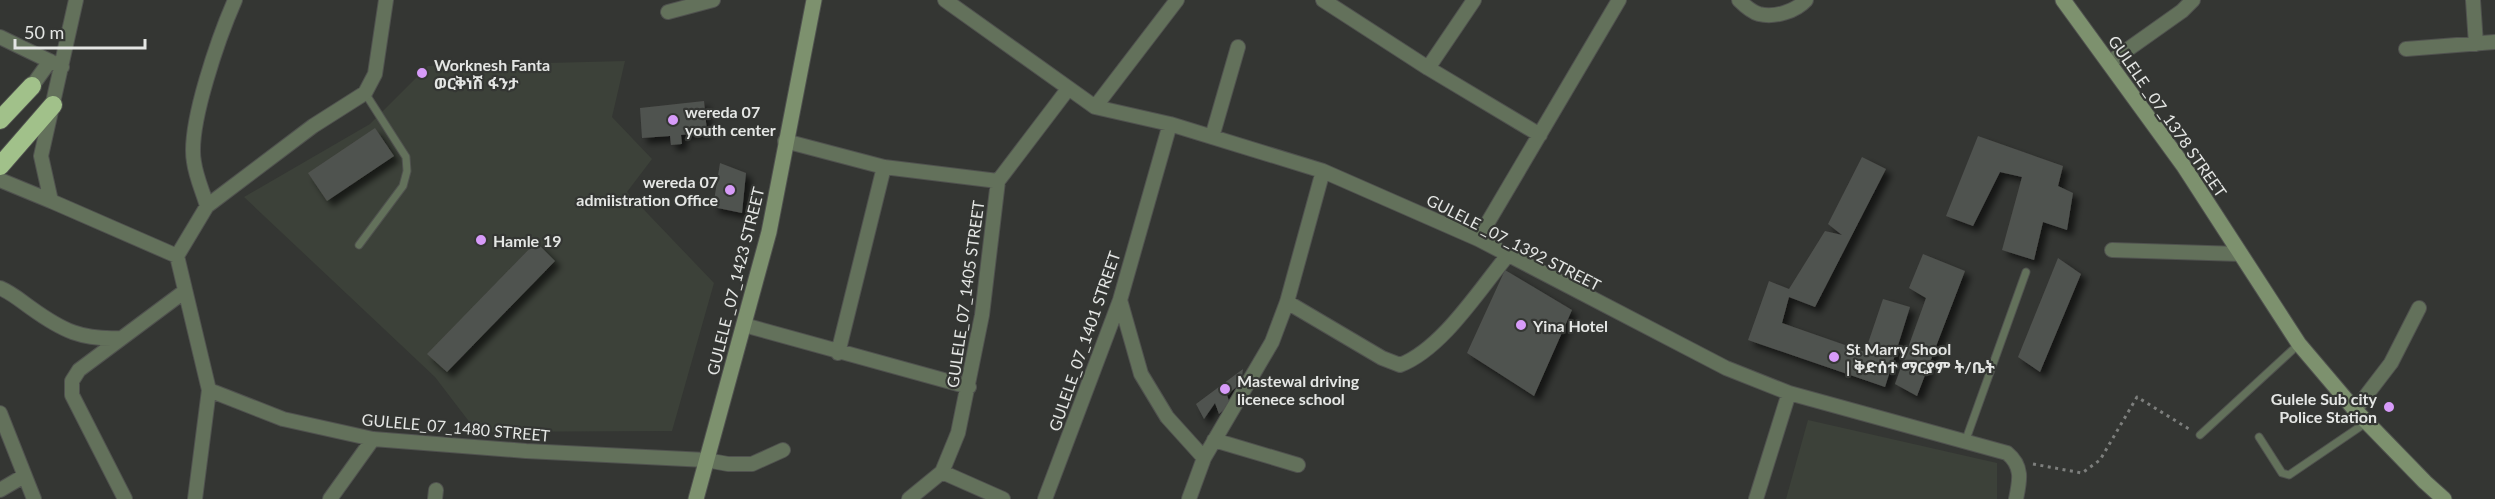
<svg xmlns="http://www.w3.org/2000/svg" width="2495" height="499" viewBox="0 0 2495 499" font-family="Lato,'Noto Sans Ethiopic',sans-serif">
<style>
.built{fill:#3c4139}
.building{fill:#50524f;filter:url(#shadow)}
.lines{fill:none;stroke-linecap:round;stroke-linejoin:round}
.lane-casing{stroke:#50524f;stroke-width:9}
.street-casing{stroke:#50524f;stroke-width:16}
.secondary-casing{stroke:#50524f;stroke-width:17}
.highway-casing{stroke:#50524f;stroke-width:20}
.path{stroke:#7d7f7d;stroke-width:3;stroke-dasharray:3 4.5;stroke-linecap:butt}
.lane{stroke:#63715b;stroke-width:7}
.street{stroke:#63715b;stroke-width:14}
.secondary{stroke:#7d916e;stroke-width:15}
.highway{stroke:#a1c18a;stroke-width:18}
.poi-dot{fill:#d79bf9;stroke:#343633;stroke-width:2}
.labels{text-anchor:middle;dominant-baseline:central;stroke-width:4.5;stroke-linejoin:round;paint-order:stroke}
.poi-label{font-size:16px;font-weight:bold;fill:#e4e6e4;stroke:#343633;text-anchor:start}
.street-label{font-size:16px;fill:#e4e6e4;stroke:#343633}
</style>
<defs>
<filter id="shadow"><feDropShadow dx="5.5" dy="5.5" stdDeviation="3" flood-color="#0009"/></filter>
</defs>
<rect width="100%" height="100%" fill="#343633"/>
<path class="built" d="M625,61L612,117L652,159L627,192L714,283L672,431L477,432L435,377L244,197L370,124L428,66Z
M1808,420L1997,463V499H1786Z"/>
<path class="building" d="M704,101L707,132L681,135L682,144L671,145L670,136L642,138L640,108Z
M375,128L394,156L327,201L308,173Z
M1978,136L2063,166L2058,186L2073,193L2067,230L2043,222L2034,260L2002,250L2022,177L2000,172L1973,226L1946,216Z
M1862,157L1886,169L1815,307L1789,297L1782,323L1865,352L1883,299L1910,307L1885,387L1748,340L1769,281L1789,289L1825,231L1842,235L1828,224Z
M720,163L746,173L742,213L713,207Z
M536,242L555,261L447,372L427,354Z
M1923,254L1965,271L1917,396L1895,384L1926,298L1909,288Z
M2058,258L2081,274L2040,372L2018,357Z
M1505,270L1572,310L1534,396L1467,353Z
M1243,369L1241,383L1227,395L1230,404L1219,414L1215,403L1204,419L1196,404Z"/>
<g class="lines">
<g class="lane-casing">
<path id="lane" d="M359,245L403,186L407,171L406,157L365,93
M2200,435L2299,344
M2259,437L2282,473L2289,475L2367,422
M1965,442L2026,272"/>
</g>
<g class="street-casing">
<path id="street" d="M76,0L41,156L51,201L177,256
M945,0L1095,107L1170,124L1323,171L1478,239L1726,368L1789,393L2007,453C2023,466 2020,480 2016,499
M1323,0L1428,68L1540,135
M1739,0C1744,5 1752,12 1759,14C1775,18 1796,11 1806,0
M2473,0L2476,44
M668,12L713,0
M0,37L62,67
M2406,49L2495,42
M2110,62L2182,11L2193,0
M1428,68L1474,0
M32,86L50,61
M1095,107L1177,0
M1212,137L1238,47
M785,141L884,167L998,181
M0,180L51,201
M998,181L1068,89
M207,206C203,192 196,177 194,162C187,126 220,34 235,0
M1478,239L1619,0
M2112,250L2240,254
M177,256L207,206L313,126L365,93L375,74L386,0
M177,256L209,390L195,499
M0,288C12,293 21,301 31,308C63,331 82,340 121,338
M1120,300L1141,374L1167,417L1204,458
M1287,302L1382,358L1400,365C1442,349 1479,290 1508,255
M744,325L969,387
M838,353L884,167
M209,390L283,419L373,439L526,451L706,460L728,464H752L783,450
M2355,410L2391,363L2419,308
M0,413L34,499
M1214,440L1298,465
M942,472L1003,499
M0,490L24,476
M125,499L72,395V381L79,370L185,291
M330,499L373,439
M435,499L436,490
M909,499L942,472L958,433L982,315L998,181
M1045,499L1120,300L1170,124
M1189,499L1204,458L1272,342L1287,302L1323,171
M1756,499L1789,393"/>
</g>
<g class="secondary-casing">
<path id="secondary" d="M2063,0L2183,165L2299,344L2355,410L2425,482L2444,499
M696,499L769,232L814,0"/>
</g>
<g class="highway-casing">
<path id="highway" d="M0,120L32,86
M0,166L53,105"/>
</g>
<path class="path" d="M2033,464L2082,473L2100,460L2137,397L2189,429"/>
<use href="#lane" class="lane"/>
<use href="#street" class="street"/>
<use href="#secondary" class="secondary"/>
<use href="#highway" class="highway"/>
</g>
<g class="poi-dot">
<circle cx="422" cy="73" r="6"/>
<circle cx="673" cy="120" r="6"/>
<circle cx="730" cy="190" r="6"/>
<circle cx="481" cy="240" r="6"/>
<circle cx="1521" cy="325" r="6"/>
<circle cx="1834" cy="357" r="6"/>
<circle cx="1225" cy="389" r="6"/>
<circle cx="2389" cy="407" r="6"/>
</g>
<g class="labels">
<g class="poi-label">
<text x="434" y="64">Worknesh Fanta<tspan x="434" dy="18">ወርቅነሽ ፋንታ</tspan></text>
<text x="685" y="111">wereda 07<tspan x="685" dy="18">youth center</tspan></text>
<text x="718" y="181" text-anchor="end">wereda 07<tspan x="718" dy="18">admiistration Office</tspan></text>
<text x="493" y="240">Hamle 19</text>
<text x="1533" y="325">Yina Hotel</text>
<text x="1846" y="348">St Marry Shool<tspan x="1846" dy="18">| ቅድሰተ ማርያም ት/ቤት</tspan></text>
<text x="1237" y="380">Mastewal driving<tspan x="1237" dy="18">licenece school</tspan></text>
<text x="2377" y="398" text-anchor="end">Gulele Sub city<tspan x="2377" dy="18">Police Station</tspan></text>
</g>
<g class="street-label">
<text transform="translate(2168 116) rotate(55)">GULELE _07_1378 STREET</text>
<text transform="translate(1514 242) rotate(27)">GULELE _07_1392 STREET</text>
<text transform="translate(735 281) rotate(-76)">GULELE _07_1423 STREET</text>
<text transform="translate(965 294) rotate(-82)">GULELE_07_1405 STREET</text>
<text transform="translate(1084 341) rotate(-71)">GULELE_07_1401 STREET</text>
<text transform="translate(456 427) rotate(5)">GULELE_07_1480 STREET</text>
</g>
</g>
<path d="M15 39v9h130v-9" fill="none" stroke="#e4e6e4" stroke-width="3"/>
<text x="24" y="39" font-size="18" fill="#e4e6e4" stroke="#343633" stroke-width="4.5" paint-order="stroke">50 m</text>
</svg>
